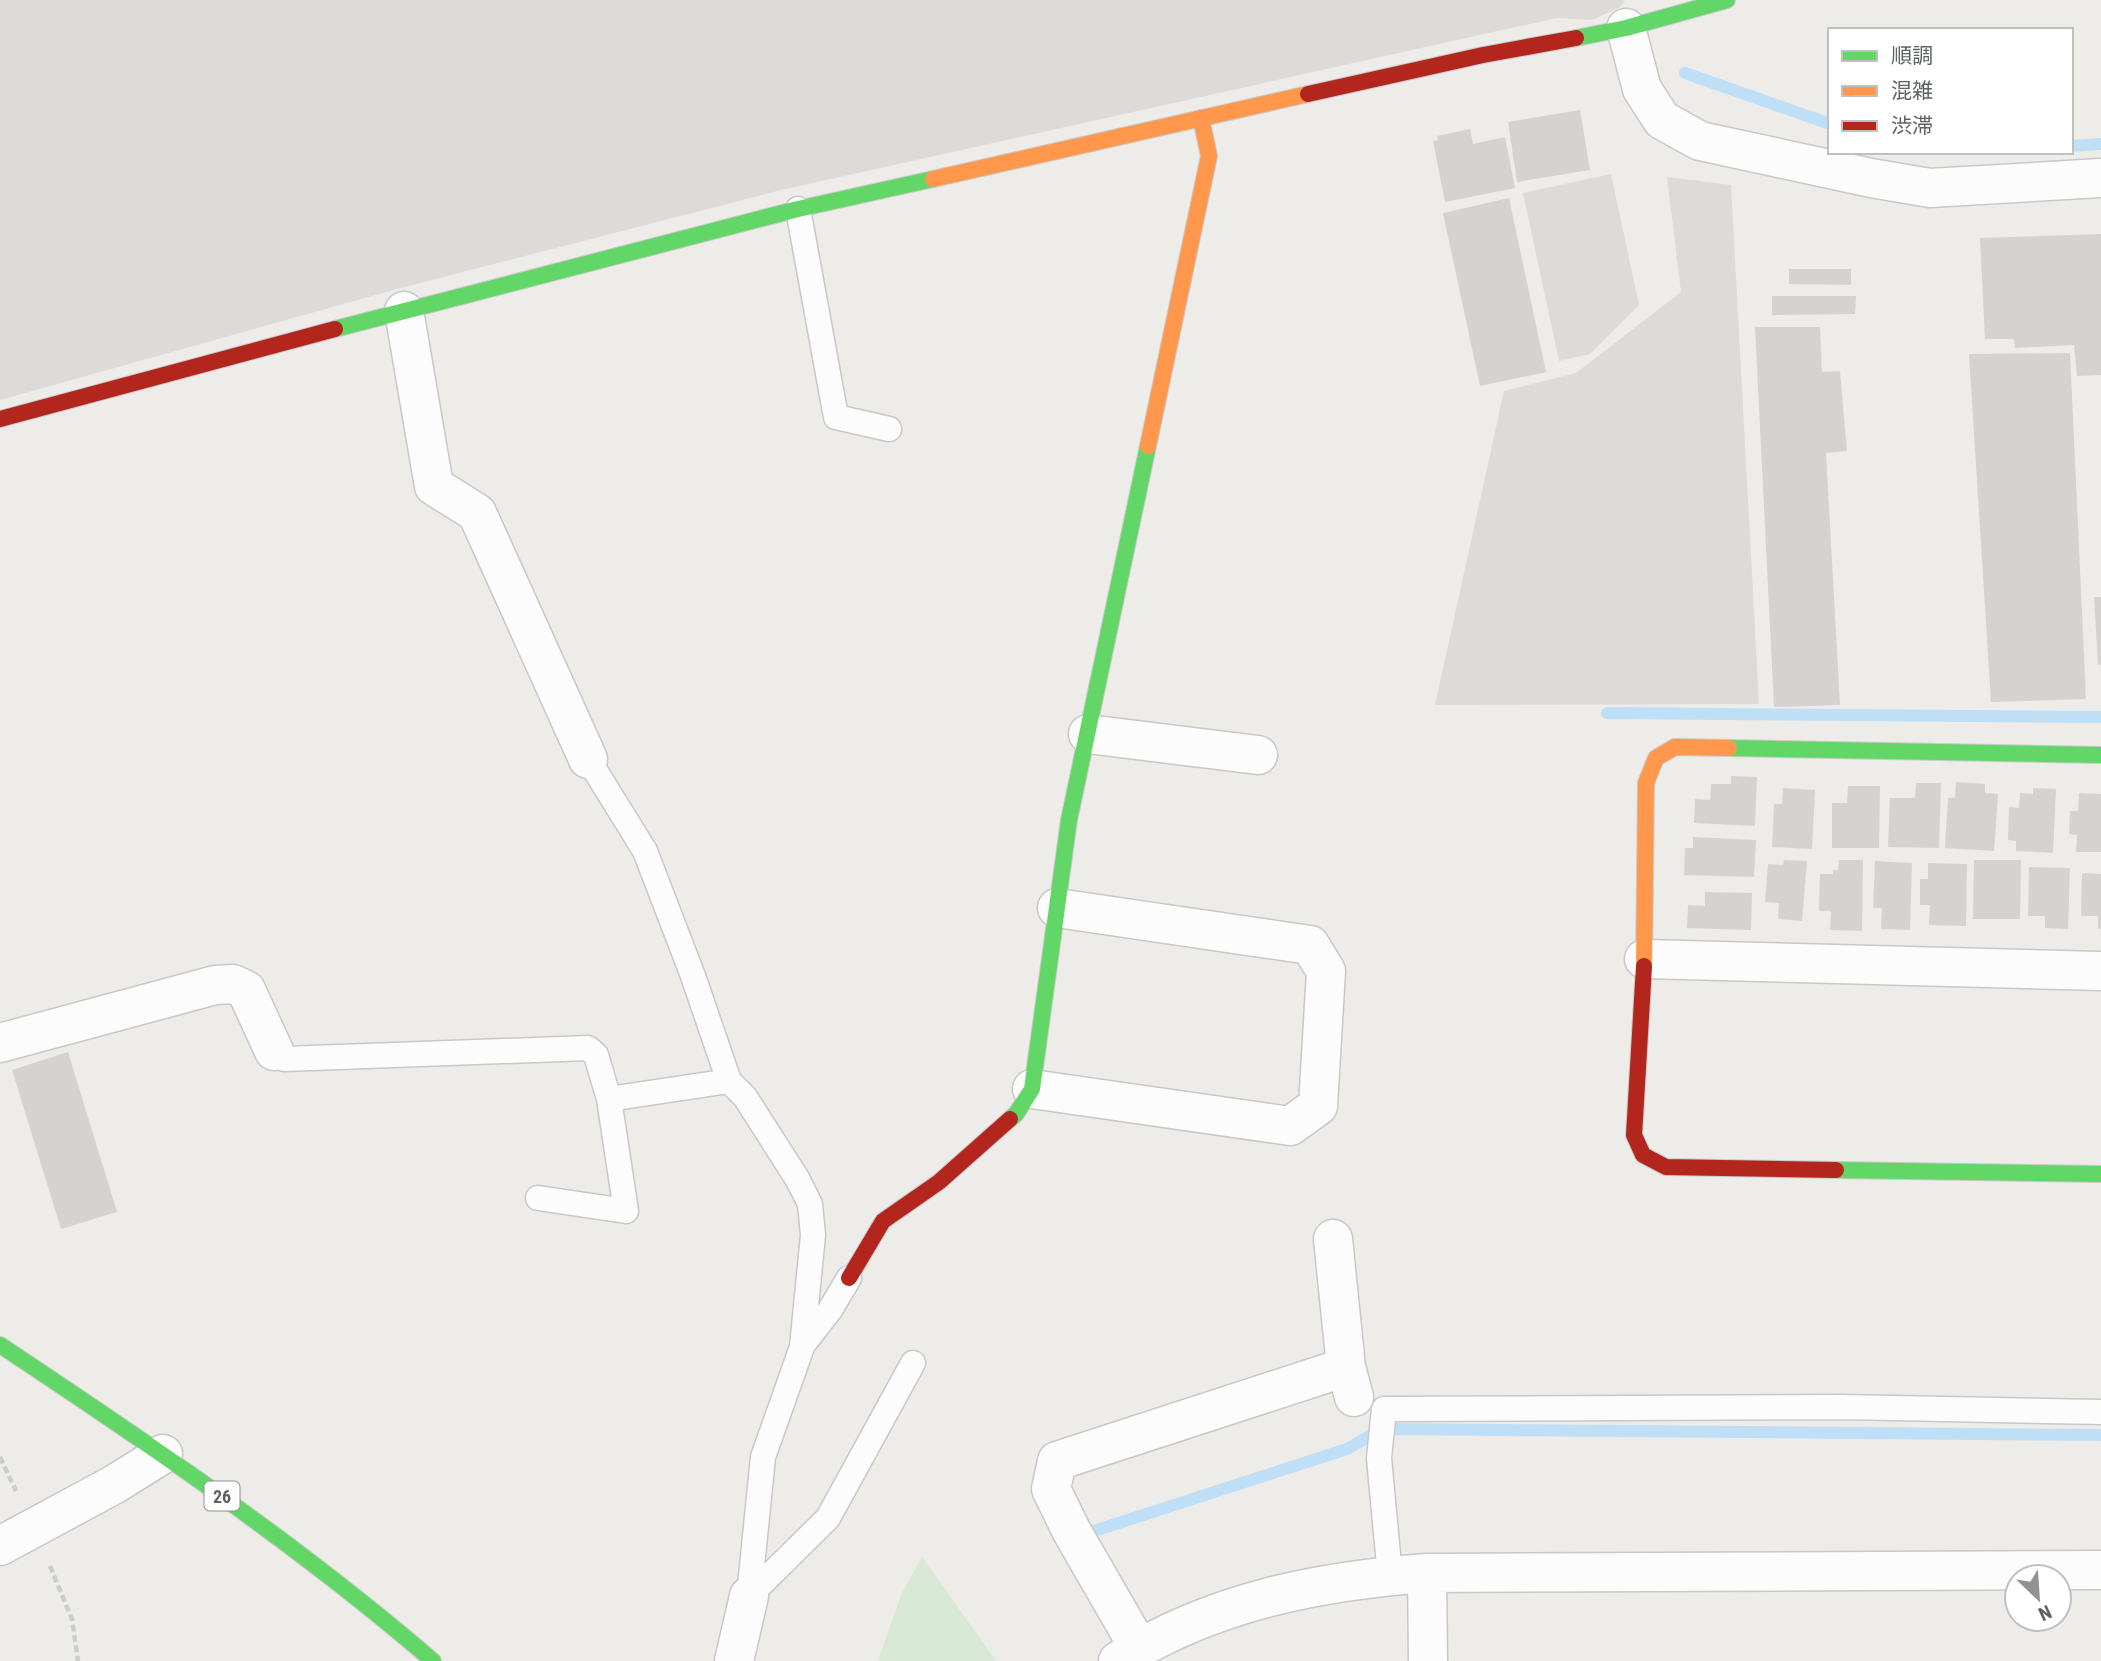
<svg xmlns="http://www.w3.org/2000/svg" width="2101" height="1661" viewBox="0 0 2101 1661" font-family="'Roboto Condensed','Noto Sans JP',sans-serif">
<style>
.industrial{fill:#dddbd9}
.green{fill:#d7e8d5}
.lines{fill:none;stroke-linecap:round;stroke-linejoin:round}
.stream{stroke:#bfdff6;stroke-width:12}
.building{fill:#d4d3d2}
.lane-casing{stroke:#c8c8c8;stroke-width:27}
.street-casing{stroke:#c8c8c8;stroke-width:41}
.fast-casing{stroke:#cacaca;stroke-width:18}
.slow-casing{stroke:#cacaca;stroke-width:18}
.jam-casing{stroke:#cacaca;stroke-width:18}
.path{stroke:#c9cecb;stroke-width:4.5;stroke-dasharray:7 3.5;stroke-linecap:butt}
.lane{stroke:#fcfcfc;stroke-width:24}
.street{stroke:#fcfcfc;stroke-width:38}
.fast{stroke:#63d668;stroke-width:16}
.slow{stroke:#ff974d;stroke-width:16}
.jam{stroke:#b3261e;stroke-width:16}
.labels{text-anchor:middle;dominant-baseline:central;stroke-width:5;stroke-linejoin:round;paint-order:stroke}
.shield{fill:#fff;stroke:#8e9194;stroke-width:2}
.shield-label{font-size:18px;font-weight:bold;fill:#5e6266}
</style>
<rect width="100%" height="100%" fill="#edece9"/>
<path class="industrial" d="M0,0H1625L1620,7L1593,20L1557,18L781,190L397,289L0,400Z
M1611,174L1639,305L1590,354L1559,361L1523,193Z
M1667,177L1731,185L1759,704L1435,705L1504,391L1576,373L1681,292Z"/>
<path class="green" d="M922,1557L996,1661H878L901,1595Z"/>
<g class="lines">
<path class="stream" d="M1685,73L1830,124
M2071,146L2101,144
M1607,713L2101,717
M1094,1531L1347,1449L1382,1429L2101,1435"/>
</g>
<path class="building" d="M1580,110L1590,170L1517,182L1508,122Z
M1470,129L1473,144L1505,137L1515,188L1445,202L1433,141L1438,140L1437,136Z
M1509,198L1546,372L1480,386L1443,213Z
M2101,234V375L2077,376L2074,345L2015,348L2014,339H1985L1980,238Z
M1789,269H1851V285L1789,284Z
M1772,296H1856L1855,314L1772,315Z
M1755,327H1820L1822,372L1840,371L1847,451L1826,453L1840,705L1774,707Z
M2070,353L2086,699L1991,702L1969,354Z
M2094,597H2101V665H2098Z
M1731,776L1757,777L1755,826L1694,823L1695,799L1710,800L1711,784H1731Z
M1956,782L1985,784V793L1998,794L1994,851L1945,848L1948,798H1955Z
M1916,783H1941L1939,848L1888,847L1890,798H1915Z
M1848,786H1880L1879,848H1832V803H1847Z
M1783,788L1815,790L1812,849L1772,847L1774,804H1782Z
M2033,788L2056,789L2053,853L2016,851V841L2008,840L2009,807L2019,808L2020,793L2033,794Z
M2079,793L2101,794V852H2076L2077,835L2069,834L2070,811H2078Z
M1693,837L1756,840L1754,877L1684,875L1685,848H1693Z
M1784,860L1807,861L1802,921L1778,919L1779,903L1765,902L1768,864L1783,865Z
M1839,860H1863L1862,931L1830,930L1831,911H1819L1820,874H1833V870H1838Z
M1974,860H2021L2020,919H1973Z
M1875,861L1912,863L1910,930L1881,929L1882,908H1873Z
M1928,863L1967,864L1966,926L1929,925L1930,905H1920V879H1928Z
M2029,867L2070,868L2068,929L2045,928V916H2028Z
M2082,873L2101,874V929H2098V916H2081Z
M1705,892L1752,893L1751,930L1687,928L1688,905L1705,906Z
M68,1052L117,1212L61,1229L12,1070Z"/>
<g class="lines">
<g class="lane-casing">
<path id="lane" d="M798,209L836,417L889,429
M588,759L645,851L693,976L729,1081L745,1097L798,1180L810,1204L813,1235L802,1347L763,1457L749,1596
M274,1051L284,1059L588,1048L596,1055L609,1099L729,1081
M538,1198L626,1211L609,1099
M802,1346L830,1310L849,1278
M1390,1576L1379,1458L1384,1409L1842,1407L2101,1412
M749,1596L828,1518L913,1363"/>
</g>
<g class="street-casing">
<path id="street" d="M1626,28L1642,89L1662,120L1700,141L1871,178L1930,188L2101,178
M404,311L434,486L477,513L588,759
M1088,734L1258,755
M1644,959L2101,971
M0,1043L215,985L233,984L246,990L274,1051
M1032,1089L1290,1126L1318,1106L1326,971L1310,945L1057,908
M1333,1239L1346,1367L1354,1397
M0,1546L115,1484L163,1454
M1427,1573L1428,1661
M1139,1648L1071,1530L1051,1489L1057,1461L1346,1367
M734,1661L749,1596
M1118,1661C1212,1602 1317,1581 1427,1573L2101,1570"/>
</g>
<g class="fast-casing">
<path id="fast" d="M1576,38L1626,28L1727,0
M335,329L798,209L933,179
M1729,748L2101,755
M1010,1119L1016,1114L1032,1089L1069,820L1148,446
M1836,1170L2101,1174
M0,1345C149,1444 297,1544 433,1661"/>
</g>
<g class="slow-casing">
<path id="slow" d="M933,179L1308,94
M1148,446L1209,156L1201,118
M1644,966L1646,783L1656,758L1675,747L1729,748"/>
</g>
<g class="jam-casing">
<path id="jam" d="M1308,94L1483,55L1576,38
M0,419L335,329
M1644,966L1634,1135L1643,1155L1666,1167L1836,1170
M849,1278L883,1221L939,1182L1010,1119"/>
</g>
<path class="path" d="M0,1457L16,1491
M50,1566L72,1619L78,1661"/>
<use href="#lane" class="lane"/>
<use href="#street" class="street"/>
<use href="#fast" class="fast"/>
<use href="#slow" class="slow"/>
<use href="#jam" class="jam"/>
</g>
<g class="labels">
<rect class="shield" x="204.5" y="1481.5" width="35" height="29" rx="5"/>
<g class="shield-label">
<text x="222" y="1496">26</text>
</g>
</g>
<rect x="1828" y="28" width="245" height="126" fill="#ffffff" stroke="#bfc0c2" stroke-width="2"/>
<rect x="1842" y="51" width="35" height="10" fill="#63d668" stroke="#bfc0c2" stroke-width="2"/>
<text x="1891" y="63" font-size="21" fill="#5e6266">順調</text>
<rect x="1842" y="86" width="35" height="10" fill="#ff974d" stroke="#bfc0c2" stroke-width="2"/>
<text x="1891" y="98" font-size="21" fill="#5e6266">混雑</text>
<rect x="1842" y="121" width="35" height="10" fill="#b3261e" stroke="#bfc0c2" stroke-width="2"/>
<text x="1891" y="133" font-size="21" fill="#5e6266">渋滞</text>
<g transform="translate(2038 1598) rotate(155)"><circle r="33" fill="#ffffff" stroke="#bfc0c2" stroke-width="2"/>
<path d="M0-5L12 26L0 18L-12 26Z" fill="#909294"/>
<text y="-10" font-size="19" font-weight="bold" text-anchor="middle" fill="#5e6266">N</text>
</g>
</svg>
